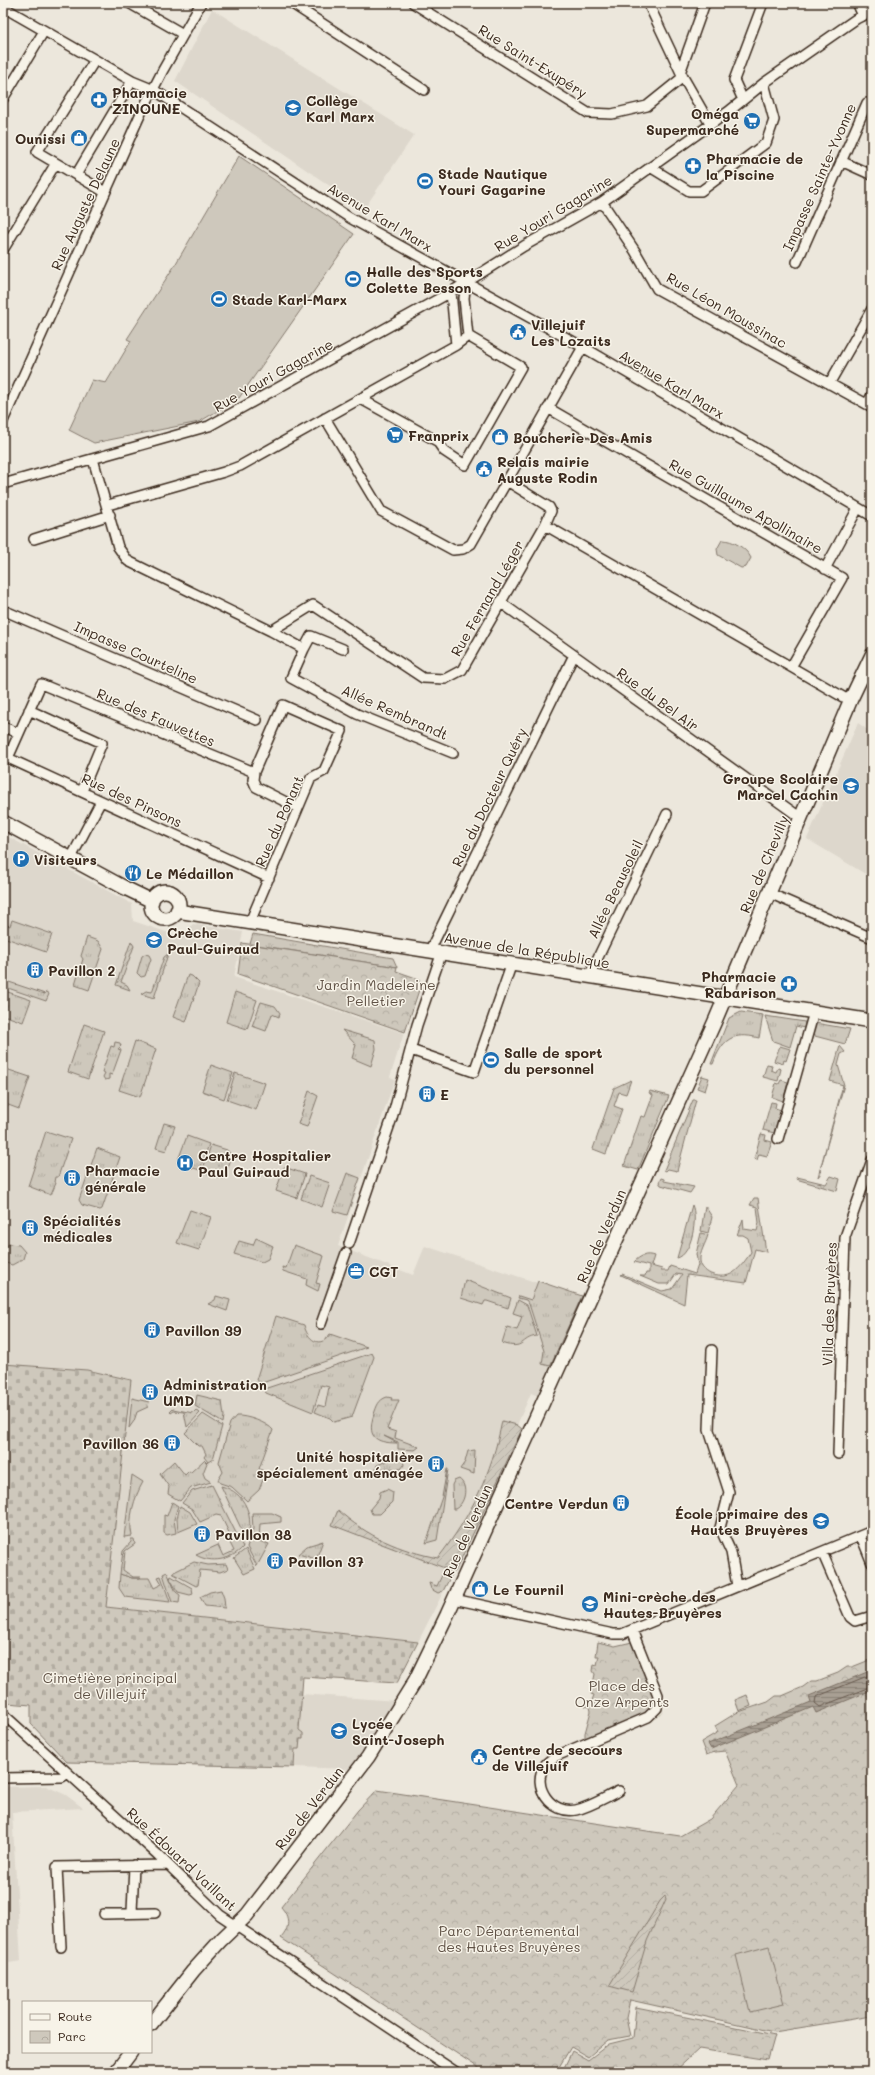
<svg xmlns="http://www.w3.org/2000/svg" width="875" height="2075" viewBox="0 0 875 2075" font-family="Mali,sans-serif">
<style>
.built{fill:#ddd7cc}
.grass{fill:url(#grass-tufts);stroke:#84796d}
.cemetery{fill:url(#cemetery-stones);stroke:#84796d}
.park{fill:url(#park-crowns);stroke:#84796d}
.garden{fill:url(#garden-furrows);stroke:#84796d}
.pitch{fill:#cec8bc;stroke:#84796d}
.water{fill:url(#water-rules);stroke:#7c7064}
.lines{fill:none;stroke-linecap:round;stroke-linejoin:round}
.shore{stroke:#67594d;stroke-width:1}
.street-casing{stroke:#3b2a1e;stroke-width:12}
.secondary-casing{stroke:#3b2a1e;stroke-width:16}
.street{stroke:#f7f3e8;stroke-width:9}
.secondary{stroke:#f7f3e8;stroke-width:13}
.labels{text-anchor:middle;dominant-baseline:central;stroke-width:3;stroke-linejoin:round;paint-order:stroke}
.street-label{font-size:14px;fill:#3b2a1e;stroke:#f7f3e8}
.poi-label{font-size:14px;font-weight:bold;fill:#3b2a1e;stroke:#f7f3e8;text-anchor:start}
.park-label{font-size:14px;fill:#605246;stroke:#f7f3e8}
</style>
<defs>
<pattern id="grass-tufts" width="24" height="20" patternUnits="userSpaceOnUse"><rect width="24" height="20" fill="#cec8bc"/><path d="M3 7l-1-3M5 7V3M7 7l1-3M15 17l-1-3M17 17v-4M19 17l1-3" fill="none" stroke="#b2aca1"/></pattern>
<pattern id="cemetery-stones" width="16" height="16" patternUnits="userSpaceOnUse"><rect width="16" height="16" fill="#cec8bc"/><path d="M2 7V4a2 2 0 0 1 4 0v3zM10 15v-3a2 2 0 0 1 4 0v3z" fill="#b2aca1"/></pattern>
<pattern id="park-crowns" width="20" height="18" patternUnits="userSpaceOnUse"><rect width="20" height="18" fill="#cec8bc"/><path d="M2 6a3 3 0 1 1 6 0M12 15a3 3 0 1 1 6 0" fill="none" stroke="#b2aca1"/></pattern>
<pattern id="garden-furrows" width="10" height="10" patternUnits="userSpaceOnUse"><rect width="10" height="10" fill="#cec8bc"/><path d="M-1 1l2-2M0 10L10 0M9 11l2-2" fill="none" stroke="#b2aca1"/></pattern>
<pattern id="water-rules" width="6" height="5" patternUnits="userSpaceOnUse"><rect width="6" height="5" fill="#a89f93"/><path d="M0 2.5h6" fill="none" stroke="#8a8277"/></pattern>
</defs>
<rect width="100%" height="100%" fill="#ece7dc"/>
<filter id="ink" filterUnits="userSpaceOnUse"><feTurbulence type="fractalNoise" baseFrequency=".025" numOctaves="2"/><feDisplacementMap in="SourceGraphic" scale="8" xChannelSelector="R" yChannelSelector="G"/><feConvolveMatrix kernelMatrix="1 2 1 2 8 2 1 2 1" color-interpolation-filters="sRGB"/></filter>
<g filter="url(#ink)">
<path class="built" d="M212,9L414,135L364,209L175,81Z
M858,723L872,733V878L807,839Z
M3,834L132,904L133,921L181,937L193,924L243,932L234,977L404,1033L390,1077L395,1079L338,1246L413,1275L425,1246L581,1297L538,1396L531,1393L528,1400L517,1425L522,1429L472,1539H470L418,1642L105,1607L131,1380L87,1370L3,1364Z
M301,1694L396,1701L350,1769L294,1767L296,1748L300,1739H303V1733L299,1730Z
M46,1786L66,1795L83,1808L12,1812L21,1961L3,1964V1787Z"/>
<path class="grass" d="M12,920L52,934L46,952L3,937L7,925L10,926Z
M253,934L393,958L397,967L250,944Z
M87,937L98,941L103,949L89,990L75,985L83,959L81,956Z
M145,954L149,955L151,959L145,976L141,977L137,973L142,956Z
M188,975L192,976L199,983L186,1022L173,1017Z
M8,979L9,982L45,994L46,992L49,994L46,1001L5,987Z
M5,991L31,1000L23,1022L3,1015V996Z
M235,992L257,1000L247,1029L226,1022Z
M261,1002L275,1006L280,1013L279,1017L272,1014L266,1031L252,1026Z
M741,1012L763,1015L759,1038C732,1031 722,1040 713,1064H711L729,1018Z
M765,1016L805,1022L804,1028L796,1026L790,1047L773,1041Z
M815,1023L850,1029L845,1044L811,1035Z
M84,1024L104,1031L88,1079L68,1072Z
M342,1030L375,1040L376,1049L371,1066L352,1058L356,1045Z
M135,1041L156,1049L140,1097L119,1090Z
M115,1042L120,1043L121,1046L118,1049L121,1050L112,1075L109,1074V1079L105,1080L103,1077L105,1073L102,1072L111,1046L114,1047Z
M780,1046L790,1049L786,1061L784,1060L783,1064L774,1061Z
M840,1046L845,1052L841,1054L838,1065L844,1085L820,1170L821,1173L818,1177L843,1085L830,1081Z
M767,1064L772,1065L771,1070L776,1072L778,1068L781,1069L778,1081L763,1077Z
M211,1065L233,1073L224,1099L202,1091Z
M3,1068L30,1077L19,1109L3,1103Z
M235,1073L265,1083L256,1110L227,1100Z
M702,1076L709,1078L705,1091L697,1088Z
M631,1080L626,1094L619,1092L614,1106L622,1109L606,1154L593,1149L614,1088Z
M781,1080L788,1082L783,1101L772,1097L776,1083L779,1084Z
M309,1091L318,1096L307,1127L298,1124Z
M650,1091L669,1096L638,1170L624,1166L641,1116L645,1117L653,1095L649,1093Z
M693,1100H696L677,1171L668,1169L666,1171L664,1170Z
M771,1102L776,1103L775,1108L781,1110L774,1133L763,1130Z
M164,1123L175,1126L166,1151L156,1148Z
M46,1131L71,1139L58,1177H55L54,1182L56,1183L51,1195L28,1186Z
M761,1134L766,1135L765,1140L772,1142L767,1156L759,1154L757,1160L754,1159Z
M187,1136L209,1144L200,1170L177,1163Z
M211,1145L227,1150L232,1156L224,1179L202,1172Z
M97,1148L120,1157L102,1209L100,1210L82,1205L79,1200Z
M284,1167L305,1174L297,1198L276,1191Z
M347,1173L360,1178L347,1215L333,1211Z
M309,1176L330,1183L322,1207L301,1199Z
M831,1176L840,1179L837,1191L796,1179L797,1177L826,1184Z
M661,1178L664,1179V1181L694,1187L690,1193L661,1185L659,1182Z
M754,1198H758L766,1252L755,1249L746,1283L687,1275L684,1304L621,1275L622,1274L662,1291L672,1289L682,1275L676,1274L669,1284H659L640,1276H645L646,1273H649V1266L634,1262C640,1256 646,1253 654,1256L651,1266L662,1269L661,1271H668L670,1266L695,1274L698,1265L696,1254L701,1233L708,1235C706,1243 699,1253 700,1261C702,1275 722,1280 733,1273C740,1268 746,1260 751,1252L748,1238L743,1235H737L743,1219L744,1229L757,1231L759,1223L757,1207L750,1205Z
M692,1205C698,1217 692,1255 677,1258Z
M705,1206L712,1217L708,1233L701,1231Z
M190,1210L211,1217L199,1250L177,1243Z
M256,1238L273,1246L268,1259L262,1262L234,1254L239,1241L253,1245Z
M9,1244L19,1245L25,1252L23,1259L12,1265L3,1262V1248Z
M294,1245L324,1256L316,1283L320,1284L318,1291L306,1285L307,1279L283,1271L282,1267L286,1268Z
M465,1280L511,1298L508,1308L487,1301H485L483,1305L461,1298Z
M538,1281L582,1296L550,1366L542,1364L544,1351L529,1304L526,1300L518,1298L519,1296L531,1300Z
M216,1296L230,1300L227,1311L208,1304L215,1300Z
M518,1300L527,1305L537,1336C520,1338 525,1351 502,1343L507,1327L517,1330L522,1316L513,1313Z
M276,1316L304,1325C307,1339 320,1350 330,1334L367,1347L262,1383L256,1380Z
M372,1353L374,1357L352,1417L334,1422L330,1418L315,1412L318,1405L325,1407L329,1387L321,1385L313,1412L266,1393L264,1389Z
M197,1395L222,1401L224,1416L223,1423L195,1406Z
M387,1397L392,1398L391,1400H399L387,1429L396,1432L395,1438L419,1447L415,1450L398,1449V1442L384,1436L397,1443C374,1443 367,1436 374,1414C377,1406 378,1400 387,1397Z
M132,1398L149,1402L148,1407L137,1412L134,1421L129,1428Z
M173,1409L193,1413L196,1410L200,1413L187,1427L184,1412L174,1411L171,1413L170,1412Z
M203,1414L222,1426L213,1459L208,1462L204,1457L206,1454L202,1446H198L185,1433Z
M236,1416C246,1415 268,1423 273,1430L259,1469L266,1472L259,1490L247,1501L232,1487L220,1483L218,1480L223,1472L219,1462L230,1423Z
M475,1450L474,1474L460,1469L465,1462L468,1451Z
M397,1457L403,1460L404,1465L401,1469L385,1468L375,1473L377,1465Z
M204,1460L207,1463L203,1473L205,1478L211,1482L191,1488L180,1501L168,1494L169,1487L160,1474L174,1461L185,1475L189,1471L191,1472Z
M447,1469H448L437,1540L426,1543L442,1497Z
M132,1475L143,1482C134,1498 128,1518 132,1536L124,1537Z
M459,1479C469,1486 465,1504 455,1509H453L452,1485L454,1481Z
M212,1485L243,1547C232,1560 211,1564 196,1555L218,1545L223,1556L234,1551L230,1543L232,1539L221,1516L216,1515L200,1522L192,1509L182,1503L192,1491Z
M221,1486C246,1492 255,1518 247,1541Z
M387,1489L393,1492L392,1502L380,1514H372L370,1509L379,1498L380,1492Z
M172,1502L178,1506L174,1519L176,1533L167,1535L164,1533V1515L167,1516Z
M180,1506L190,1512L197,1524L178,1532L177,1519Z
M252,1513H272L281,1517V1522L260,1524L259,1541L269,1544L257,1566L247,1547L253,1529Z
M323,1541L316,1559L298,1554L307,1546Z
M246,1549L255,1569L244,1574L234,1558Z
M194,1562L208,1565L226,1564L228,1569L220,1572L200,1570L198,1585L196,1586L172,1573Z
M445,1569L453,1572L443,1591L438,1593L431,1589L429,1583L437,1586Z
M167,1572L176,1592L180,1595L179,1603L172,1602L163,1574Z
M120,1574L132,1578H149L154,1588L162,1584L158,1577L161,1576L170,1602L125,1597L119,1588Z
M171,1576L192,1588L193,1594L190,1595L178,1592L170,1579Z
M221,1590L224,1598L225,1608L205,1606L200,1597L210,1592Z"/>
<path class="cemetery" d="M3,1364L87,1370L131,1380L106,1607L418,1642L397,1683L303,1677L299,1730L303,1733V1739H300L299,1749H295L294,1767L67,1762L31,1724V1705L7,1703L3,1700Z"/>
<path class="park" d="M242,943L397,967L396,971L419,979L420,987L405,1032L238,974Z
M598,1642L615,1646L632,1642L654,1697L653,1706L643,1716L585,1738V1733L591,1711L590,1707L585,1706L586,1702L591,1703L594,1695L591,1694L595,1674L593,1671L594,1664L597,1665L599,1656H596Z
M872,1659V2016L774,2032L630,2000L626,2018L630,2036L608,2040L588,2057L571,2047L556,2072H485L281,1938C290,1928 290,1917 281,1907L358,1810L377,1790L680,1836L710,1819L739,1785L725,1751L715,1752L706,1755L701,1742L718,1732L715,1726L736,1713L768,1702L776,1696H782L803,1687L811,1681H817L838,1673L847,1667H852Z
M747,1695L751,1706L739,1711L735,1700Z
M636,2007L775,2035L768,2060L699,2049L674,2072H562L572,2051L588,2060L609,2044L633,2038Z"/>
<path class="garden" d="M131,941L134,946L121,982L127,985L130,990L116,985Z
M168,954L154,998L141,994L146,991L152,992L164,957Z
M502,1421L517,1425L522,1429L455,1572L332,1525L338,1510C366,1536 401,1551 438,1558C471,1516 492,1473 502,1421Z
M131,1539H134L135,1544L125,1551L123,1570L133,1577H141L140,1578H132L120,1574L123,1551L131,1542Z
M665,1896L666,1899L647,1941L632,1992L609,1986L660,1901Z"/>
<path class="pitch" d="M239,156L354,234L239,398L199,422L94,443L69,430L92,380L106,383L131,341L127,339L175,265Z
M722,540C733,540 746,548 751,558L746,567L741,568L718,555L717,549Z
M769,1946L784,2004L750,2012L736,1955Z"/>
<path class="water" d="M872,1670V1690L816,1713L813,1707L711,1749L708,1744L811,1702L809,1696Z"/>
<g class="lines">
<path class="shore" d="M872,1674L816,1697L815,1703L820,1707L872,1686"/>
<g class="street-casing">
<path id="street" d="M129,3L183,34
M291,3L424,90
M413,3L588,113L612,114L647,106L683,77
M648,3L683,77L710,124
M860,3L859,7L863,16
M3,7L132,81L154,90L350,218L583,347L872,516
M95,60L37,152L105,192
M681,70L705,3
M3,99L44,31
M743,100L734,80L763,3
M841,161L872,175
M650,167L689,191H701L766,143L774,120L764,83
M76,175L132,81
M602,202L635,251L657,289L872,407
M3,250L56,163
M797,262L867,103
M466,283L464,298L468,336
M451,292L456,345
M829,384L872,309
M361,399L437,441L444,451L465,465L521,367L468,336
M867,404L872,395
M548,408L842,578L791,667
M325,418L381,511L453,550L463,549L471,544L507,481
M3,421L141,113L163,70L201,3
M93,459L118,547L128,561L271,631L313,605L423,678L445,679L462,670L545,525L551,511L549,507L507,481L583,347
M3,484L209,426L451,292L524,246L602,202L728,112L764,83L856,19L872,11
M108,505L224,472L240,466L456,345L468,336
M545,525L843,697L851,699
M34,539L110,515
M825,569L858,508
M500,602L801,818
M3,610L257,720
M271,631L304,649L291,678L357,714L453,753
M304,649L311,636L343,649
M862,674L872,680
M29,710L102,743L82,791
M3,727L19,733
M71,858L101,801
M269,878L8,758L41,684L254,772L253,780L256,787L298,808
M769,893L872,938
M250,922L311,778L324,771L342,731L283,705L254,772
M430,950L574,655
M589,976L667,814
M411,1050L474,1072L512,963
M778,1139L814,1012
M349,1244L392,1118L417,1025L442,952
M321,1324L346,1253
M712,1350L709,1430L729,1492L720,1528L731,1552L737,1586
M838,1454L845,1237L872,1160
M861,1536L872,1563
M822,1552L850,1617L855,1621L872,1616
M454,1599L613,1634H622L872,1531
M3,1714L157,1854L220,1915L456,2072
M3,1778L62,1777L68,1773
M619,1791C606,1797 590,1807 576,1810C552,1815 530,1786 545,1765C547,1762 551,1760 554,1757L648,1717L657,1708L658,1695L632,1630
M132,1912L134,1865
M104,1914L155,1913
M61,1947L57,1867L167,1865"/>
</g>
<g class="secondary-casing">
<path id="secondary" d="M3,822L125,888L152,901
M151 905a14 14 0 1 1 28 0a14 14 0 1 1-28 0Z
M177,911L872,1021
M151,2024L193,1971L221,1940L247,1915L368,1757L415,1681L447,1615L715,1021L851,699L872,655
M116,2072L131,2052"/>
</g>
<use href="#street" class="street"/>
<use href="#secondary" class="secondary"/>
</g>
</g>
<defs>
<g id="pharmacy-disc" transform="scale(0.9)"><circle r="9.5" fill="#1f6fb2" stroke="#f7f3e8"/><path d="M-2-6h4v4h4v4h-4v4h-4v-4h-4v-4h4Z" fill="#fff"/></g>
<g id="school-disc" transform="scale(0.9)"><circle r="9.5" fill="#1f6fb2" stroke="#f7f3e8"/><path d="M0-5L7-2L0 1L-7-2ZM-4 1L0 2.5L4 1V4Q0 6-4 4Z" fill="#fff"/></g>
<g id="supermarket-disc" transform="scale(0.9)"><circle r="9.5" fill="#1f6fb2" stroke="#f7f3e8"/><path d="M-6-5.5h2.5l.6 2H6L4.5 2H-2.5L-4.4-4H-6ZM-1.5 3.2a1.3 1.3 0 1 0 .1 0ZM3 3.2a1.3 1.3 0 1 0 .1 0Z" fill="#fff"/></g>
<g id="shop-disc" transform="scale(0.9)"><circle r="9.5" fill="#1f6fb2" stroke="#f7f3e8"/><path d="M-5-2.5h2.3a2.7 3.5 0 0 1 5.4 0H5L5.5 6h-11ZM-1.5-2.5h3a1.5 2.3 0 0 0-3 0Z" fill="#fff"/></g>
<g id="stadium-disc" transform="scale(0.9)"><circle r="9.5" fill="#1f6fb2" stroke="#f7f3e8"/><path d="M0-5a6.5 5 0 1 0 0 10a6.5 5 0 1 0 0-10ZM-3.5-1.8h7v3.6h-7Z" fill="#fff"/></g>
<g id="civic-disc" transform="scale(0.9)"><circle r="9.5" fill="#1f6fb2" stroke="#f7f3e8"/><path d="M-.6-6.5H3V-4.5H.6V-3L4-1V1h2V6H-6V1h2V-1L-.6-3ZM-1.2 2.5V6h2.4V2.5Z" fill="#fff"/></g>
<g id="parking-disc" transform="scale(0.9)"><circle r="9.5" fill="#1f6fb2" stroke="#f7f3e8"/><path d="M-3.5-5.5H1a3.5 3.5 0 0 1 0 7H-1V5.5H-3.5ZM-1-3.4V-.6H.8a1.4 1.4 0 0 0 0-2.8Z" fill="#fff"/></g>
<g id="restaurant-disc" transform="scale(0.9)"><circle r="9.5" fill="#1f6fb2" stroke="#f7f3e8"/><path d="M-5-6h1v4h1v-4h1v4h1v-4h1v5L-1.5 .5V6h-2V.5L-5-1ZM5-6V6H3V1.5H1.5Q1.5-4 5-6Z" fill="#fff"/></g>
<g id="building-disc" transform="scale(0.9)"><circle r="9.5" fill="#1f6fb2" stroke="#f7f3e8"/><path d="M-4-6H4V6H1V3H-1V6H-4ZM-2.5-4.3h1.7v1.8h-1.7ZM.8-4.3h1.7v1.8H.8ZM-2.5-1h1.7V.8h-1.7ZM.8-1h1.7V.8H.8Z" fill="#fff"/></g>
<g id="hospital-disc" transform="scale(0.9)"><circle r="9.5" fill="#1f6fb2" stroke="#f7f3e8"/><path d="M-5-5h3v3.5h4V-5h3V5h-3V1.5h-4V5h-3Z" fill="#fff"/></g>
<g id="office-disc" transform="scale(0.9)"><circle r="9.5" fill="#1f6fb2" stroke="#f7f3e8"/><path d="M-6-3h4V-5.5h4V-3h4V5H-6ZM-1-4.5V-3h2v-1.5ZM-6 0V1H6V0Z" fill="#fff"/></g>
</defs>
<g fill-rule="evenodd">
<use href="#pharmacy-disc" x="99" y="100"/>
<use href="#school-disc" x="293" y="108"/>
<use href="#supermarket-disc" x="752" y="121"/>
<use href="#shop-disc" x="79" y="138"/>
<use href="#pharmacy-disc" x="693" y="166"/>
<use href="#stadium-disc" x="425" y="181"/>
<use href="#stadium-disc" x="353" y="279"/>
<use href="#stadium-disc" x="219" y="299"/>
<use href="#civic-disc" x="518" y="332"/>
<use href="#supermarket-disc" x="395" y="435"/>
<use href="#shop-disc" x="500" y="437"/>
<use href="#civic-disc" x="484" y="469"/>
<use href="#school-disc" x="851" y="786"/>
<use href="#parking-disc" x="21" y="859"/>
<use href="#restaurant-disc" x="133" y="873"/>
<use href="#school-disc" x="154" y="940"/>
<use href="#building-disc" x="35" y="970"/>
<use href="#pharmacy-disc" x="789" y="984"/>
<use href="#stadium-disc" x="491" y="1060"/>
<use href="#building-disc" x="427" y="1094"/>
<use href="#hospital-disc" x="185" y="1163"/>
<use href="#building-disc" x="72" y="1178"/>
<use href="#building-disc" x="30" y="1228"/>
<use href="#office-disc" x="356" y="1271"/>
<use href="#building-disc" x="152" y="1330"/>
<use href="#building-disc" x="150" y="1392"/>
<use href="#building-disc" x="172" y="1443"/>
<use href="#building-disc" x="436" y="1464"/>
<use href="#building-disc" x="621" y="1503"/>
<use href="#school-disc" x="821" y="1521"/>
<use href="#building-disc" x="202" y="1534"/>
<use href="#building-disc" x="275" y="1561"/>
<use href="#shop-disc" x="480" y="1589"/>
<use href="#school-disc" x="590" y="1604"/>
<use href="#school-disc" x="339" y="1731"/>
<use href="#civic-disc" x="479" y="1757"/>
</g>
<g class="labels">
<g class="street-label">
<text transform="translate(533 61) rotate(32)">Rue Saint-Exupéry</text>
<text transform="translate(819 177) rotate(-66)">Impasse Sainte-Yvonne</text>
<text transform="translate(85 204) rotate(-65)">Rue Auguste Delaune</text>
<text transform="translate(553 213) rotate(-31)">Rue Youri Gagarine</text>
<text transform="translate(380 217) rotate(31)">Avenue Karl Marx</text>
<text transform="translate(727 310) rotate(30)">Rue Léon Moussinac</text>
<text transform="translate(273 375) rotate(-29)">Rue Youri Gagarine</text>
<text transform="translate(672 384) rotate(31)">Avenue Karl Marx</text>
<text transform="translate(746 506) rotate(30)">Rue Guillaume Apollinaire</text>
<text transform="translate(487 598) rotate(-60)">Rue Fernand Léger</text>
<text transform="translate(136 652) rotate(24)">Impasse Courteline</text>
<text transform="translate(658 699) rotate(36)">Rue du Bel Air</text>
<text transform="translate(395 712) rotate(24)">Allée Rembrandt</text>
<text transform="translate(156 717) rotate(23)">Rue des Fauvettes</text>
<text transform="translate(489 797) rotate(-64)">Rue du Docteur Quéry</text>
<text transform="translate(132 800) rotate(25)">Rue des Pinsons</text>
<text transform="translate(279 821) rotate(-66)">Rue du Ponant</text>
<text transform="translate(764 864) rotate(-67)">Rue de Chevilly</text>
<text transform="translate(615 889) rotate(-64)">Allée Beausoleil</text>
<text transform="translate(527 950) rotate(9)">Avenue de la République</text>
<text transform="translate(601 1236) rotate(-66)">Rue de Verdun</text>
<text transform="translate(829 1304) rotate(-88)">Villa des Bruyères</text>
<text transform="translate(467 1531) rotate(-66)">Rue de Verdun</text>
<text transform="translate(309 1808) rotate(-52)">Rue de Verdun</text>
<text transform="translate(182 1859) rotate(43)">Rue Édouard Vaillant</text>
</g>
<g class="poi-label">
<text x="112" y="92">Pharmacie<tspan x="112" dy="16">ZINOUNE</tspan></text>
<text x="306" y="100">Collège<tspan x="306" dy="16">Karl Marx</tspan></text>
<text x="739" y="113" text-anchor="end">Oméga<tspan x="739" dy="16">Supermarché</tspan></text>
<text x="66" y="138" text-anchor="end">Ounissi</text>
<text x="706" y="158">Pharmacie de<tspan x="706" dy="16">la Piscine</tspan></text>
<text x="438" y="173">Stade Nautique<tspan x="438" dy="16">Youri Gagarine</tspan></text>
<text x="366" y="271">Halle des Sports<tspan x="366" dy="16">Colette Besson</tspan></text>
<text x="232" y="299">Stade Karl-Marx</text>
<text x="531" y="324">Villejuif<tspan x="531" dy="16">Les Lozaits</tspan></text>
<text x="408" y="435">Franprix</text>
<text x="513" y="437">Boucherie Des Amis</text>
<text x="497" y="461">Relais mairie<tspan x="497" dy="16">Auguste Rodin</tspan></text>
<text x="838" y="778" text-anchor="end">Groupe Scolaire<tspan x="838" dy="16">Marcel Cachin</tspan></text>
<text x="34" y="859">Visiteurs</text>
<text x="146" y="873">Le Médaillon</text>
<text x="167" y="932">Crèche<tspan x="167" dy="16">Paul-Guiraud</tspan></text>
<text x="48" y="970">Pavillon 2</text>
<text x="776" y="976" text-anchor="end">Pharmacie<tspan x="776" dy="16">Rabarison</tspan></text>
<text x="504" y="1052">Salle de sport<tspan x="504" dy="16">du personnel</tspan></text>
<text x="440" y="1094">E</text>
<text x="198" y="1155">Centre Hospitalier<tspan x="198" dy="16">Paul Guiraud</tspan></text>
<text x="85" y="1170">Pharmacie<tspan x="85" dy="16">générale</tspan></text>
<text x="43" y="1220">Spécialités<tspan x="43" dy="16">médicales</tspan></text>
<text x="369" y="1271">CGT</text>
<text x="165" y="1330">Pavillon 39</text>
<text x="163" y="1384">Administration<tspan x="163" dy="16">UMD</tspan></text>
<text x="159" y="1443" text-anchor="end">Pavillon 36</text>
<text x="423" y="1456" text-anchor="end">Unité hospitalière<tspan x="423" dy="16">spécialement aménagée</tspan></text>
<text x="608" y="1503" text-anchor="end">Centre Verdun</text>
<text x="808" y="1513" text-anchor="end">École primaire des<tspan x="808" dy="16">Hautes Bruyères</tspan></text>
<text x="215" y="1534">Pavillon 38</text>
<text x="288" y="1561">Pavillon 37</text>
<text x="493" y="1589">Le Fournil</text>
<text x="603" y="1596">Mini-crèche des<tspan x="603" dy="16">Hautes-Bruyères</tspan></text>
<text x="352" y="1723">Lycée<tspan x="352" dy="16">Saint-Joseph</tspan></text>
<text x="492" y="1749">Centre de secours<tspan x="492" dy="16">de Villejuif</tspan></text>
</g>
<g class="park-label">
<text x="376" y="984">Jardin Madeleine<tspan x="376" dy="16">Pelletier</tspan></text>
<text x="110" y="1677">Cimetière principal<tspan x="110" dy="16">de Villejuif</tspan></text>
<text x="622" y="1685">Place des<tspan x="622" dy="16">Onze Arpents</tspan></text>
<text x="509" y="1930">Parc Départemental<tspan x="509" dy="16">des Hautes Bruyères</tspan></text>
</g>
</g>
<rect width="875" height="2075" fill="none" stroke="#f7f3e8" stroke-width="16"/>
<rect x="8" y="8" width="859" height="2059" fill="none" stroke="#3b2a1e" stroke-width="1.5" filter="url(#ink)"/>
<rect x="22" y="2001" width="130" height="52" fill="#f7f3e8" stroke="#aca397"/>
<rect x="30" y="2014" width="20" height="6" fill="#f7f3e8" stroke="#aca397"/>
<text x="58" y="2021" font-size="12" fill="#3b2a1e">Route</text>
<rect x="30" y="2031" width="20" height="12" fill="url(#park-crowns)" stroke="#aca397"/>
<text x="58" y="2041" font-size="12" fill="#3b2a1e">Parc</text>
</svg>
